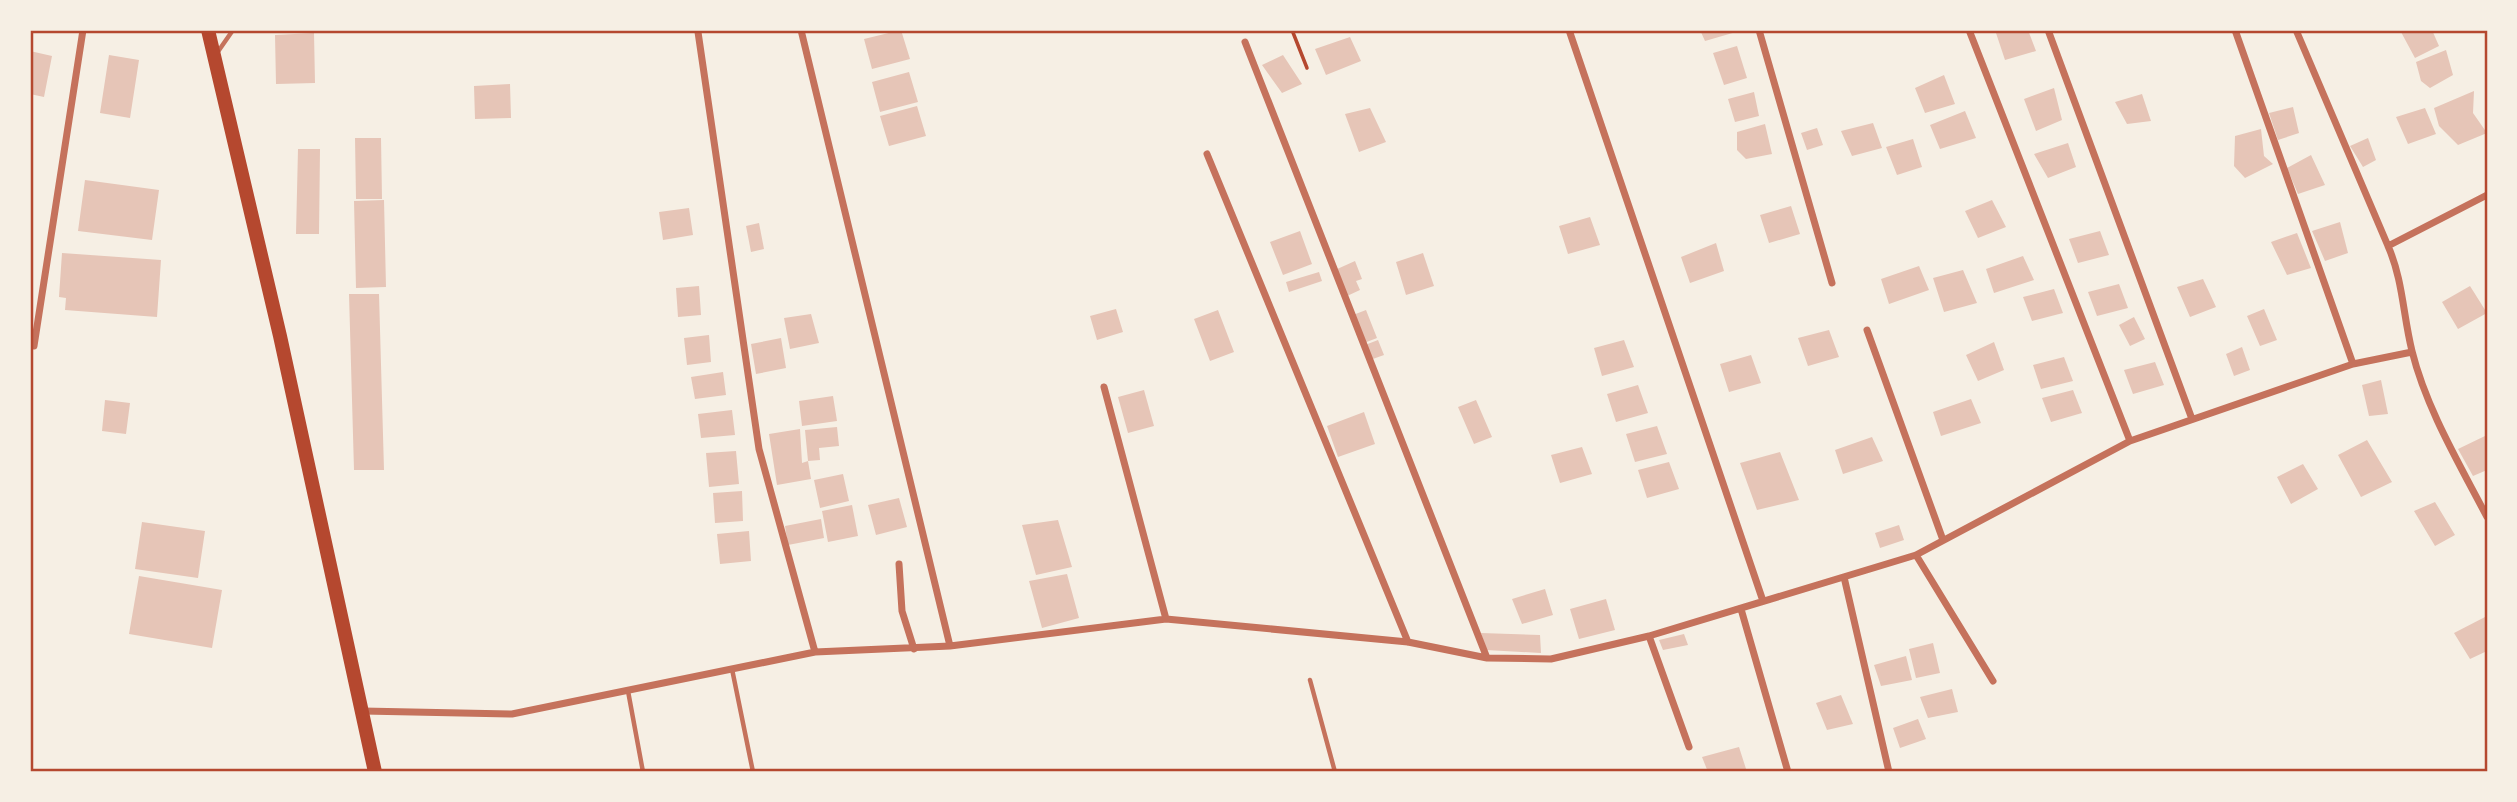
<svg xmlns="http://www.w3.org/2000/svg" width="2517" height="802" viewBox="0 0 2517 802" font-family="'DejaVu Sans',sans-serif">
<style>
.building{fill:#e6c5b7}
.lines{fill:none;stroke-linecap:round;stroke-linejoin:round}
.path{stroke:#b5482f;stroke-width:3.5}
.service{stroke:#c5725c;stroke-width:4.5}
.minor{stroke:#c5725c;stroke-width:7}
.primary{stroke:#b5482f;stroke-width:14}
.neatline{fill:none;stroke:#b5482f;stroke-width:2.5}
</style>
<rect width="100%" height="100%" fill="#f6efe4"/>
<path class="building" d="M901,30L910,59L872,69L864,39Z
M1700,30H1735L1736,32L1705,41Z
M2005,30H2028L2036,51L2005,60L1996,33Z
M2407,30H2432L2439,46L2415,58L2401,32Z
M314,33L315,83L276,84L275,35Z
M1350,37L1361,61L1326,75L1315,49Z
M1737,46L1747,78L1724,85L1713,53Z
M2446,50L2453,75L2430,88L2421,81L2416,62Z
M30,51L52,56L44,97L30,94Z
M109,55L139,60L130,118L100,113Z
M1283,55L1302,84L1282,93L1262,65Z
M909,72L918,102L880,112L872,82Z
M1944,75L1955,104L1925,113L1915,88Z
M510,84L511,118L475,119L474,86Z
M2054,88L2062,120L2036,131L2024,99Z
M2474,91L2473,113L2487,133L2458,145L2439,126L2434,108Z
M1754,92L1759,116L1735,122L1728,99Z
M2142,94L2151,121L2127,124L2115,102Z
M917,106L926,136L889,146L880,116Z
M2293,107L2299,133L2278,140L2269,113Z
M1370,108L1386,142L1359,152L1345,114Z
M2425,108L2436,134L2408,144L2396,117Z
M1965,111L1976,138L1940,149L1930,125Z
M1873,123L1882,148L1852,156L1841,131Z
M1765,124L1772,154L1746,159L1737,150V132Z
M1817,128L1823,145L1807,150L1801,133Z
M2261,129L2264,156L2273,164L2245,178L2234,166L2235,136Z
M355,138H381L382,199H356Z
M2368,138L2376,160L2363,167L2350,146Z
M1913,139L1922,167L1897,175L1886,147Z
M2068,143L2076,167L2048,178L2034,154Z
M298,149H320L319,234H296Z
M2311,155L2325,185L2298,194L2287,168Z
M85,180L159,190L152,240L78,231Z
M384,200L386,287L356,288L354,201Z
M1992,200L2006,227L1978,238L1965,211Z
M1791,206L1800,234L1769,243L1760,215Z
M689,208L693,235L663,240L659,212Z
M1590,217L1600,245L1568,254L1559,226Z
M2340,222L2348,253L2325,261L2312,231Z
M759,223L764,249L751,252L746,226Z
M1300,231L1312,264L1283,275L1270,242Z
M2100,231L2109,255L2078,263L2069,239Z
M2297,233L2311,268L2287,275L2271,242Z
M1716,243L1724,271L1690,283L1681,257Z
M62,253L161,260L157,317L65,310L66,298L59,297Z
M1423,253L1434,286L1406,295L1396,262Z
M2023,256L2034,280L1994,293L1986,269Z
M1355,261L1362,279L1356,281L1360,290L1347,296L1335,270Z
M1919,266L1929,290L1889,304L1881,279Z
M1963,270L1977,303L1944,312L1933,278Z
M1319,272L1322,281L1289,292L1286,282Z
M2203,279L2216,307L2190,317L2177,287Z
M2119,284L2128,308L2097,316L2088,292Z
M699,286L701,315L678,317L676,288Z
M2470,286L2487,313L2458,329L2442,302Z
M2054,289L2063,313L2032,321L2023,297Z
M349,294H379L384,470H354Z
M1116,309L1123,332L1097,340L1090,316Z
M2264,309L2277,340L2260,346L2247,316Z
M1218,310L1234,352L1210,361L1194,319Z
M1366,310L1377,338L1364,343L1353,315Z
M811,314L819,343L790,349L784,318Z
M2134,317L2145,339L2130,346L2119,325Z
M1829,330L1839,357L1808,366L1798,338Z
M709,335L711,362L687,365L684,338Z
M781,338L786,368L756,374L751,344Z
M1378,340L1384,355L1370,360L1365,345Z
M1624,340L1634,367L1602,376L1594,348Z
M1994,342L2004,370L1978,381L1966,355Z
M2242,347L2250,370L2234,376L2226,354Z
M1751,355L1761,383L1729,392L1720,364Z
M2064,357L2073,381L2041,389L2033,365Z
M2155,362L2164,385L2133,394L2124,370Z
M723,372L726,395L695,399L691,377Z
M2381,380L2388,414L2369,416L2362,385Z
M1638,385L1648,413L1616,422L1607,394Z
M1144,390L1154,426L1128,433L1118,397Z
M2073,390L2082,413L2051,422L2042,398Z
M833,396L837,421L802,426L799,401Z
M1971,399L1981,423L1941,436L1933,412Z
M105,400L130,403L126,434L102,431Z
M1476,400L1492,437L1474,444L1458,407Z
M732,410L735,435L701,438L698,414Z
M1364,412L1375,444L1338,457L1327,426Z
M1657,426L1667,454L1635,462L1626,434Z
M837,427L839,446L819,448L820,460L808,461L805,430Z
M800,429L802,463L808,461L811,479L777,485L769,434Z
M2485,436L2487,470L2473,476L2458,449Z
M1872,437L1883,461L1843,474L1835,450Z
M2367,440L2392,482L2361,497L2338,455Z
M1582,447L1592,474L1560,483L1551,455Z
M736,451L739,484L709,487L706,453Z
M1780,452L1799,500L1757,510L1740,463Z
M1669,462L1679,489L1647,498L1638,470Z
M2303,464L2318,489L2291,504L2277,477Z
M843,474L849,501L820,508L814,480Z
M742,491L743,521L715,523L713,493Z
M899,498L907,527L876,535L868,505Z
M2435,502L2455,535L2435,546L2414,511Z
M852,505L858,536L828,542L822,511Z
M821,519L824,538L788,545L785,526Z
M1058,520L1072,567L1036,575L1022,525Z
M142,522L205,531L198,578L135,569Z
M1899,525L1904,540L1880,548L1875,533Z
M749,531L751,561L720,564L717,534Z
M1067,574L1079,618L1042,628L1029,581Z
M139,576L222,590L212,648L129,634Z
M1545,589L1553,615L1522,624L1512,599Z
M1606,599L1615,630L1579,639L1570,609Z
M2485,617L2487,651L2470,659L2454,633Z
M1481,633L1540,635L1541,653L1486,650Z
M1684,634L1688,645L1663,650L1659,640Z
M1933,643L1940,673L1916,678L1909,649Z
M1906,656L1912,680L1881,686L1874,665Z
M1952,689L1958,712L1928,718L1920,697Z
M1841,695L1853,724L1827,730L1816,703Z
M1918,719L1926,739L1900,748L1893,728Z
M1739,747L1747,772H1708L1702,757Z"/>
<g class="lines">
<path class="path" d="M1292,30L1307,68"/>
<path class="service" d="M217,53L233,30
M732,669L753,772
M1310,680L1335,772
M628,691L643,772"/>
<path class="minor" d="M801,30L950,646
M1569,30L1763,601
M1759,30L1832,283
M1969,30L2130,441
M2048,30L2192,419
M2235,30L2353,364
M2296,30L2388,246
M698,32L759,449L815,652
M1245,42L1487,658
M1207,154L1408,642
M2487,195L2388,246C2403,280 2403,315 2412,351C2426,408 2460,465 2487,517
M1867,330L1943,540
M34,346L83,30
M1104,387L1166,619
M1916,555L1993,681
M899,564L902,611L914,649
M1844,577L1889,772
M1741,609L1788,772
M1649,636L1689,747
M363,711L512,714L815,652L950,646L1166,619L1408,642L1487,658L1551,659L1649,636L1916,555L2130,441L2353,364L2412,352"/>
<path class="primary" d="M208,30L280,336L375,772"/>
</g>
<rect width="2517" height="802" fill="none" stroke="#f6efe4" stroke-width="63"/>
<rect x="32" y="32" width="2454" height="738" class="neatline"/>
</svg>
